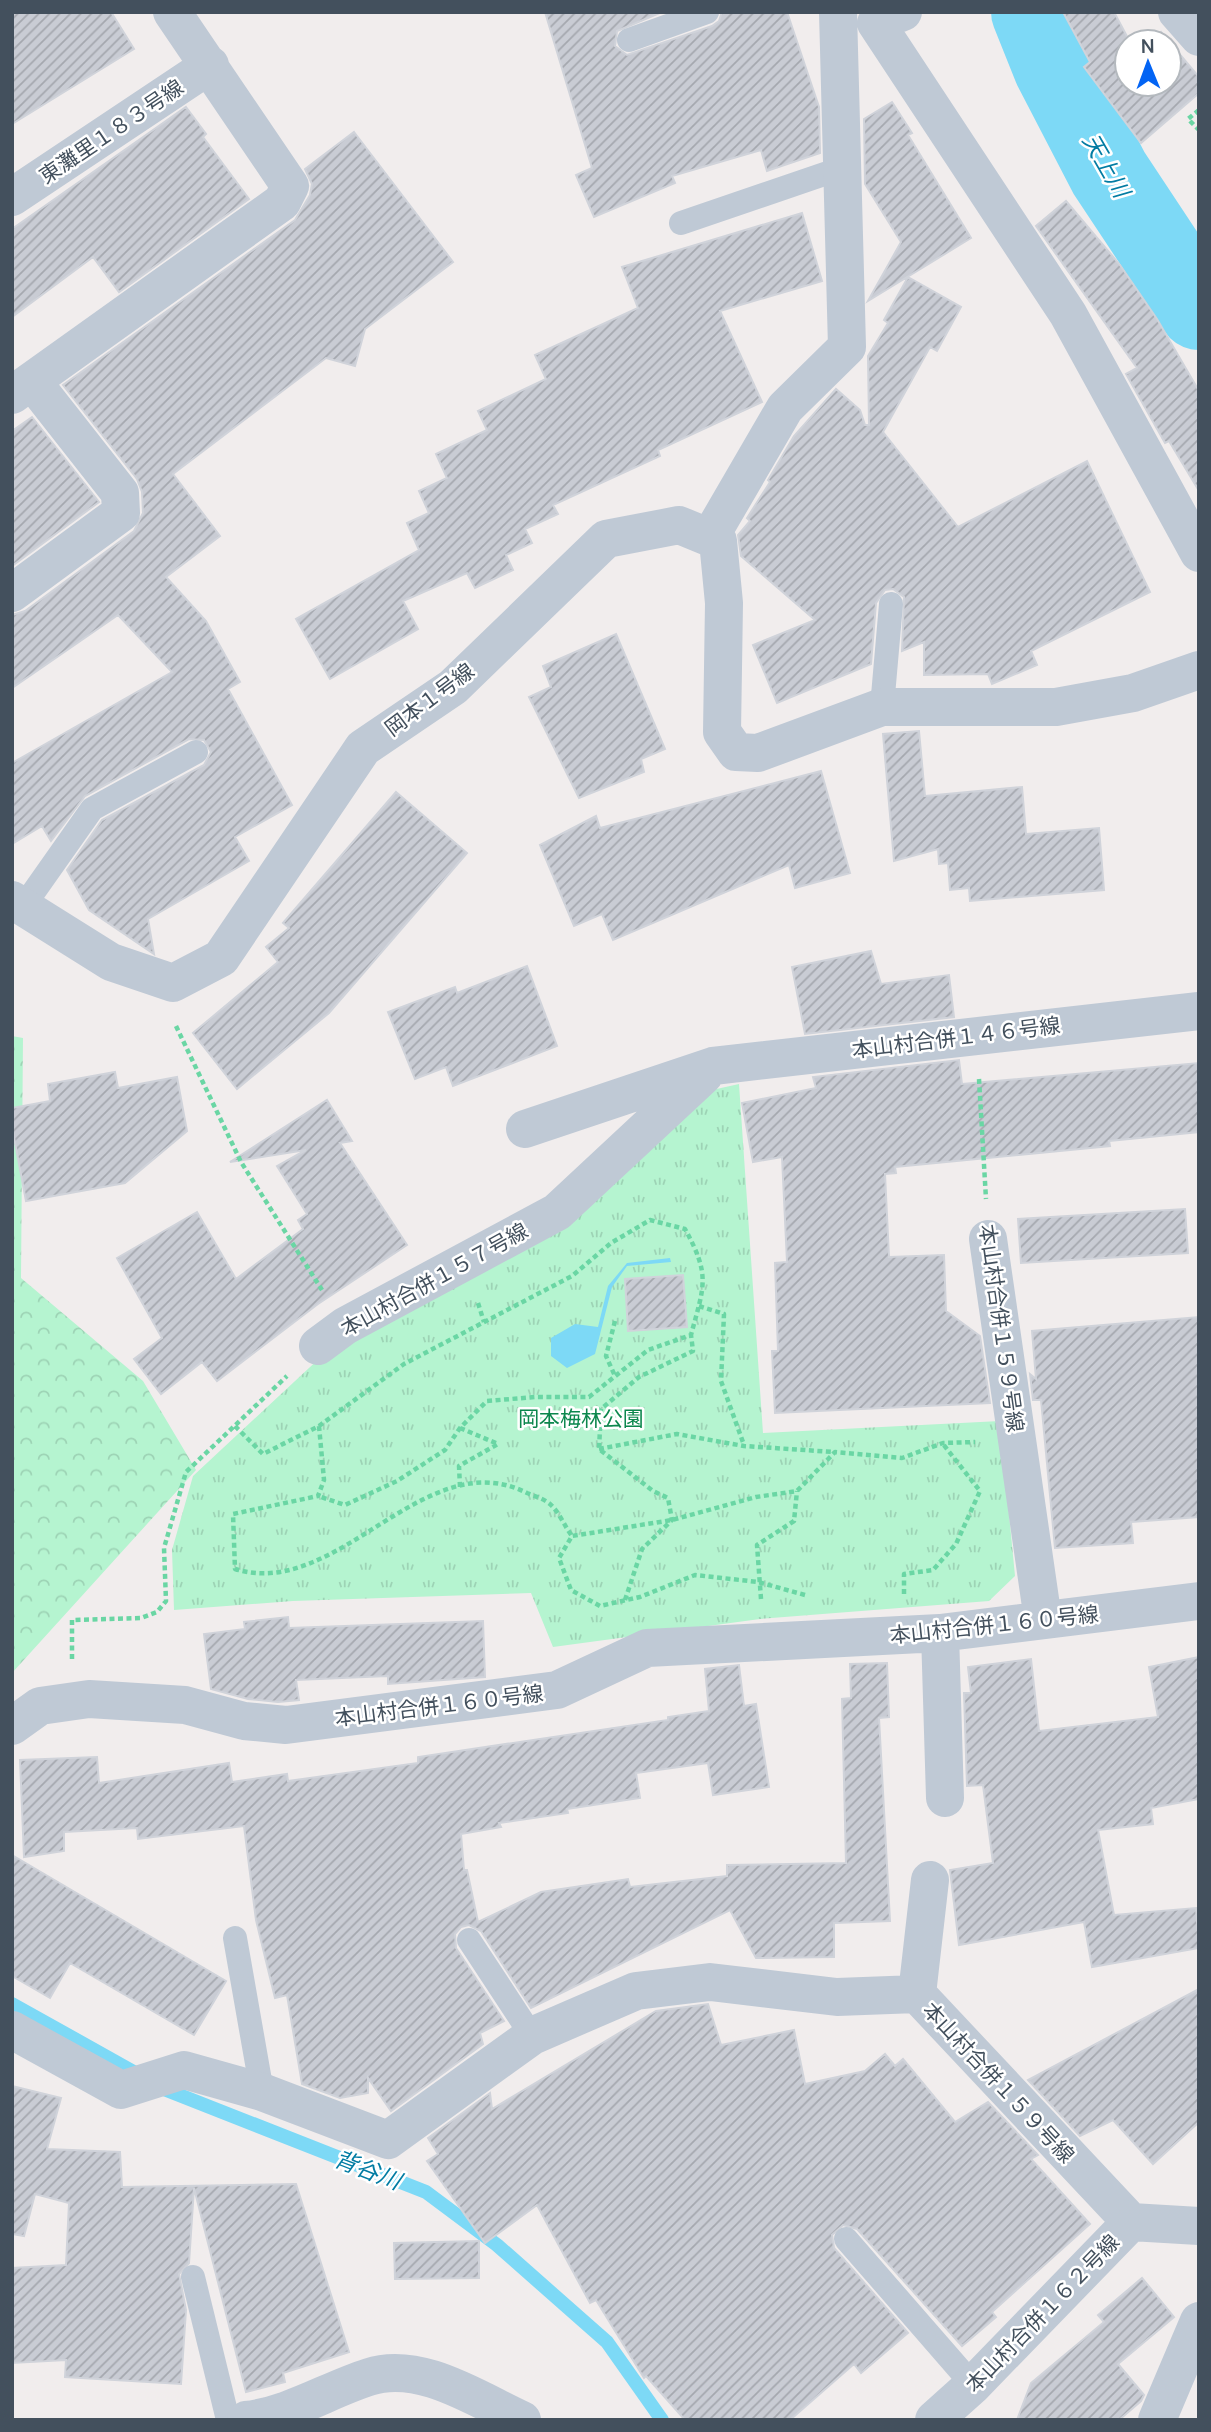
<svg xmlns="http://www.w3.org/2000/svg" width="1211" height="2432" viewBox="0 0 1211 2432" font-family="Manrope,'Noto Sans JP',sans-serif">
<style>
.grass{fill:url(#grass-tufts)}
.forest{fill:url(#forest-crowns)}
.water{fill:#7dd9f6}
.lines{fill:none;stroke-linecap:round;stroke-linejoin:round}
.stream{stroke:#7dd9f6;stroke-width:14}
.river{stroke:#7dd9f6;stroke-width:82}
.building{fill:url(#building-hatch);stroke:#d0d3da;stroke-width:2}
.path{stroke:#6ad6a4;stroke-width:4.5;stroke-dasharray:5 3.5;stroke-linecap:butt}
.lane{stroke:#bfc9d5;stroke-width:24}
.street{stroke:#bfc9d5;stroke-width:38}
.labels{text-anchor:middle;dominant-baseline:central;stroke-width:5;stroke-linejoin:round;paint-order:stroke}
.street-label{font-size:21px;fill:#43505d;stroke:#fff}
.park-label{font-size:21px;fill:#0c874d;stroke:#fff}
.water-label{font-size:23px;font-style:italic;fill:#027ca3;stroke:#fff}
</style>
<defs>
<pattern id="grass-tufts" width="24" height="20" patternUnits="userSpaceOnUse" patternTransform="scale(1.75)"><rect width="24" height="20" fill="#b5f4d0"/><path d="M3 7l-1-3M5 7V3M7 7l1-3M15 17l-1-3M17 17v-4M19 17l1-3" fill="none" stroke="#9dd3b5"/></pattern>
<pattern id="forest-crowns" width="20" height="18" patternUnits="userSpaceOnUse" patternTransform="scale(1.75)"><rect width="20" height="18" fill="#b5f4d0"/><path d="M2 6a3 3 0 1 1 6 0M12 15a3 3 0 1 1 6 0" fill="none" stroke="#9dd3b5"/></pattern>
<pattern id="building-hatch" width="6" height="6" patternUnits="userSpaceOnUse" patternTransform="scale(1.75)"><rect width="6" height="6" fill="#c9ccd4"/><path d="M-1 1l2-2M0 6l6-6M5 7l2-2" fill="none" stroke="#a5a8af"/></pattern>
</defs>
<rect width="100%" height="100%" fill="#f1eded"/>
<path class="grass" d="M739,1084L763,1433L1000,1421L1015,1576L989,1601L760,1619L553,1647L531,1593L293,1601L174,1610L172,1550L193,1476L324,1354L703,1092Z"/>
<path class="forest" d="M12,1036L23,1038L21,1278L143,1381L196,1470L12,1673Z"/>
<path class="water" d="M670,1258L671,1262L627,1266L612,1287L595,1354L567,1368L551,1356V1338L575,1324L598,1327L608,1286L627,1263Z"/>
<g class="lines">
<path class="stream" d="M12,2004L164,2089L426,2192L497,2245L607,2342L662,2420"/>
<path class="river" d="M1032,12L1054,67L1109,173L1199,309"/>
</g>
<path class="building" d="M12,12H111L134,49L12,124Z
M545,12H662L617,31L615,46L627,55L712,26L719,21L722,12H787L819,107L820,153L767,171L761,150L672,176L675,183L594,217L576,175L592,168Z
M1063,12H1114L1130,42H1127V84H1169V42H1149L1161,32L1199,77V93L1141,143L1084,67L1090,62Z
M892,102L912,133L908,135L971,238L868,301L901,242L865,184L864,119Z
M186,107L206,134L203,137L249,199L119,292L93,257L12,317V229Z
M354,132L453,262L365,329L355,366L326,358L173,474L220,536L166,577L206,621L240,682L228,689L292,805L235,837L249,861L148,919L154,954L89,910L67,870L102,820L204,765L211,752L204,740L189,739L85,796L51,841L42,826L12,844V763L172,672L118,615L12,688V615L25,611L134,531L143,513L142,492L137,479L63,385L295,220L310,195L312,184L305,169Z
M1066,201L1120,265L1157,319L1199,391V491L1169,441L1165,443L1126,374L1137,368L1036,226Z
M802,213L822,281L720,311L762,402L658,450L660,456L553,505L558,514L525,529L532,543L506,555L513,570L475,588L467,573L403,601L418,629L330,679L296,619L419,550L407,523L429,513L419,491L447,478L436,454L487,430L478,411L546,379L535,355L638,308L622,267Z
M908,277L961,307L937,351L930,347L883,432L958,527L1087,461L1150,592L1031,651L1037,665L992,684L988,674L924,675V642L902,651L904,597L893,589L885,590L876,603L871,664L777,703L753,645L815,620L741,556L738,535L750,521L747,518L770,482L768,480L794,436L836,389L860,410L865,425H869L868,356L888,323L884,320Z
M32,417L99,502L12,566V431Z
M616,634L665,749L641,759L644,772L579,798L529,697L551,687L543,666Z
M919,731L925,796L1022,787L1026,834L1099,828L1104,890L970,901L969,888L950,890L948,863L939,864L938,849L894,861L883,734Z
M821,771L850,873L795,888L789,865L613,940L602,914L574,926L540,845L596,816L600,828Z
M396,792L467,853L329,1013L237,1089L193,1033L278,962L266,947L289,928L283,923Z
M871,951L881,984L949,975L954,1017L805,1034L792,967Z
M527,966L557,1046L453,1086L446,1067L415,1079L388,1012L455,987L457,993Z
M959,1060L962,1084L1199,1063V1132L1109,1141L1110,1146L895,1167L896,1173L885,1174L889,1257L944,1255L946,1311L980,1336L990,1403L775,1413L772,1351H778L775,1263L787,1262L782,1157L753,1162L742,1103L816,1088L813,1077Z
M115,1072L118,1088L177,1077L187,1131L125,1183L26,1201L12,1127V1108L50,1101L48,1084Z
M327,1100L352,1141L340,1143L407,1245L318,1304L217,1381L202,1362L161,1394L134,1359L162,1338L117,1258L197,1212L236,1279L303,1229L298,1220L307,1214L277,1166L306,1150L230,1162Z
M1185,1209L1188,1253L1021,1263L1018,1219Z
M683,1275L687,1327L628,1331L625,1279Z
M1199,1317V1517L1131,1522L1133,1543L1055,1548L1041,1400H1033L1030,1374L1036,1379L1032,1331Z
M288,1617L289,1628L483,1621L485,1677L388,1684V1676L296,1680L299,1700L278,1702L248,1699L211,1689L204,1634L245,1629L244,1622Z
M1199,1657V1799L1151,1808L1153,1824L1098,1830L1114,1915L1196,1908L1199,1948L1092,1967L1084,1922L959,1945L950,1870L993,1863L983,1785L967,1786L964,1693H971L968,1667L1031,1659L1039,1731L1158,1717L1149,1667Z
M887,1663L889,1717L879,1718L890,1921L834,1923V1957L756,1958L730,1910L531,2008L481,1931L469,1925L461,1927L455,1934L456,1948L504,2021L480,2033L483,2044L391,2111L368,2078V2093L340,2098L302,2084L287,1995L275,1998L256,1920L244,1826L138,1839L137,1828L64,1832V1851L24,1857L20,1760L97,1757L99,1783L229,1763L232,1782L287,1774L288,1781L418,1763V1757L668,1720V1717L709,1711L705,1669L739,1665L744,1706L756,1704L769,1787L713,1795L708,1763L636,1773L640,1798L567,1809L568,1813L499,1823L501,1827L461,1834L464,1870H467L478,1922L541,1892L628,1879L630,1887L727,1876V1865L846,1863L842,1699L851,1698L850,1664Z
M12,1855L226,1981L194,2035L70,1963L50,1998L12,1976Z
M1199,1989V2122L1153,2164L1113,2120L1080,2136L1028,2080Z
M708,2004L721,2045L794,2030L805,2084L865,2071L885,2054L895,2066L903,2059L955,2122L988,2102L1038,2155L1031,2159L1090,2224L992,2312L996,2317L962,2346L857,2229L843,2225L832,2235L834,2248L908,2333L861,2373L854,2364L790,2420H685L646,2376L644,2378L596,2300L590,2303L537,2205L485,2243L427,2161L438,2154L428,2138L490,2093L492,2109L656,2011Z
M12,2086L61,2098L47,2149L120,2152L122,2187L296,2184L349,2352L283,2373L285,2382L246,2392L194,2188L189,2263L179,2274L186,2310L181,2384L65,2377L66,2360L12,2363V2268L66,2265L69,2203L35,2194L24,2236L12,2234Z
M479,2241V2278L395,2279L394,2243Z
M1142,2278L1174,2317L1118,2364L1144,2395L1141,2401L1119,2420H1017L1031,2383L1104,2322L1098,2315Z"/>
<g class="lines">
<path class="path" d="M1199,110L1188,119L1199,130
M176,1026L241,1162L322,1290
M979,1079L986,1199
M478,1303L484,1322
M699,1306L724,1314L721,1381L744,1445
M615,1321L606,1356L615,1376
M235,1426L263,1454L319,1426L404,1364L572,1276L611,1243L650,1220L685,1229C711,1276 704,1286 691,1335L648,1350L589,1397H535L487,1401L460,1428L445,1450L397,1481L345,1505L318,1496
M319,1426L324,1480L318,1496L233,1514L235,1569C339,1601 424,1441 527,1493C534,1496 545,1499 551,1505C559,1512 565,1527 572,1536
M460,1428L498,1444L459,1466L460,1487
M599,1449L677,1434L744,1446L834,1452
M904,1594V1574L933,1570L956,1544L980,1491L943,1444
M805,1595L758,1582L695,1575L640,1597L600,1606L571,1590L559,1558L572,1536L672,1520L756,1497L797,1491L835,1452L902,1458L943,1443L975,1442
M761,1599L757,1545L794,1521L797,1491
M625,1600L642,1549L672,1520L668,1498L653,1491L599,1449L601,1409L639,1377L693,1351L691,1335
M72,1659V1620L141,1618L157,1612L166,1601L164,1548L186,1472L287,1376"/>
<path class="lane" d="M629,40L707,12
M681,223L842,168
M882,707L891,604
M23,907L92,809L196,752
M235,1938L262,2092
M469,1940L532,2036
M846,2239L973,2385
M193,2277L228,2420"/>
<path class="street" d="M903,12L876,23L1068,314L1199,553
M1177,12L1199,37
M12,197L210,65
M12,395L282,202L290,186L172,12
M710,537L785,408L847,347L838,12
M12,593L121,513L120,493L32,381
M12,900L111,962L173,983L221,958L363,748L453,687L606,539L679,525L718,541L724,603L722,732L736,752L758,753L882,707H1056L1133,693L1199,670
M525,1129L713,1066L1199,1011
M988,1239L1043,1620
M318,1346L345,1326L557,1212L704,1075
M940,1633L945,1798
M12,1726L40,1706L89,1699L185,1705L244,1721L286,1725L557,1690L647,1648L940,1633L1199,1601
M917,1994L1131,2222
M917,1994L930,1880
M12,2030L121,2090L184,2070L262,2092L388,2140L532,2036L636,1991L710,1982L837,1997L917,1994
M246,2420C290,2415 328,2390 369,2377C420,2360 478,2400 522,2420
M934,2420L973,2385L1131,2222L1199,2226
M1157,2420L1199,2321"/>
</g>
<g class="labels">
<g class="street-label">
<text transform="translate(111 131) rotate(-34)">東灘里１８３号線</text>
<text transform="translate(429 699) rotate(-37)">岡本１号線</text>
<text transform="translate(956 1037) rotate(-7)">本山村合併１４６号線</text>
<text transform="translate(434 1279) rotate(-29)">本山村合併１５７号線</text>
<text transform="translate(1002 1328) rotate(82)">本山村合併１５９号線</text>
<text transform="translate(994 1624) rotate(-6)">本山村合併１６０号線</text>
<text transform="translate(439 1705) rotate(-7)">本山村合併１６０号線</text>
<text transform="translate(999 2082) rotate(47)">本山村合併１５９号線</text>
<text transform="translate(1042 2313) rotate(-46)">本山村合併１６２号線</text>
</g>
<g class="park-label">
<text x="581" y="1418">岡本梅林公園</text>
</g>
<g class="water-label">
<text transform="translate(1107 165) rotate(60)">天上川</text>
<text transform="translate(368 2169) rotate(21)">背谷川</text>
</g>
</g>
<rect width="1211" height="2432" fill="none" stroke="#43505d" stroke-width="28"/>
<g transform="translate(1148 63) rotate(359)"><circle r="33" fill="#ffffff" stroke="#b4b9be" stroke-width="2"/>
<path d="M0-5L12 26L0 18L-12 26Z" fill="#0364f4"/>
<text y="-10" font-size="19" font-weight="bold" text-anchor="middle" fill="#43505d">N</text>
</g>
</svg>
